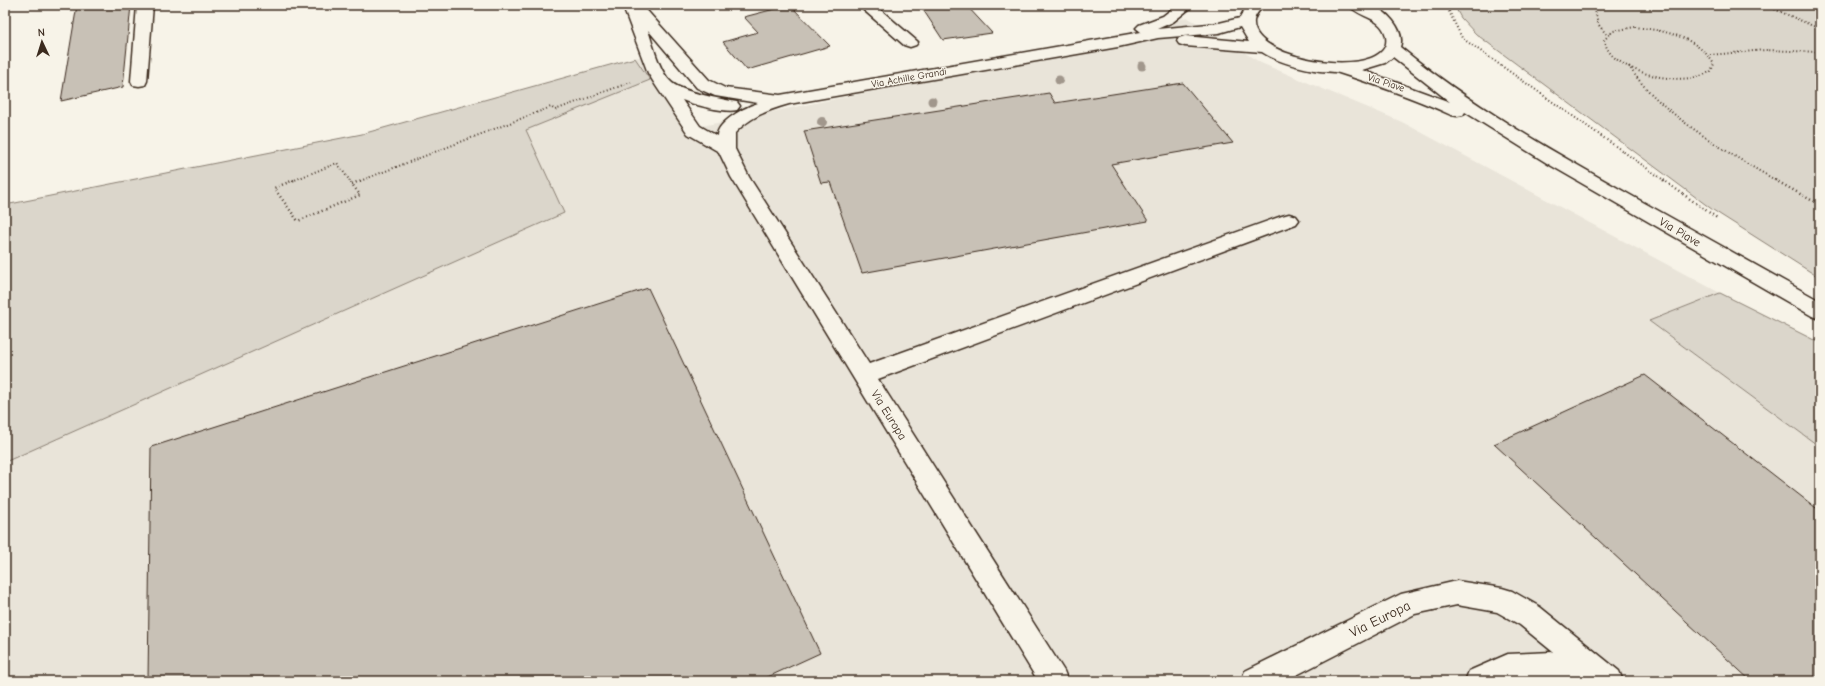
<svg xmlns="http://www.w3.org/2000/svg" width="1825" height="686" viewBox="0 0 1825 686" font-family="'Comic Neue',sans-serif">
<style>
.built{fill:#e9e4d9}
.green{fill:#dbd6cb;stroke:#8b8074}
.building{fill:#c8c1b6;stroke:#3b2a1e}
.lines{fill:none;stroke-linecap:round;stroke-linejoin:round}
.minor-casing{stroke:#3b2a1e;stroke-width:3}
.path-far1{stroke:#3b2a1e;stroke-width:2;stroke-dasharray:1 2.5;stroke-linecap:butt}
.path{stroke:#3b2a1e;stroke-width:2.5;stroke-dasharray:1 3;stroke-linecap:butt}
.minor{fill:#f7f3e8;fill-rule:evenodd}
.tree{fill:#a1978c}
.labels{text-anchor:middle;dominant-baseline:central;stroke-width:3;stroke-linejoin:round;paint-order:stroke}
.far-street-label{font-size:10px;fill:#3b2a1e;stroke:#f7f3e8}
.street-label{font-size:12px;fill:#3b2a1e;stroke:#f7f3e8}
.near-street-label{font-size:14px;fill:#3b2a1e;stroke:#f7f3e8}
</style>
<rect width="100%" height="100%" fill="#f7f3e8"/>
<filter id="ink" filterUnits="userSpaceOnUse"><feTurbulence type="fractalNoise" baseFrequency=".025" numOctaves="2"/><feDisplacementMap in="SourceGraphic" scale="8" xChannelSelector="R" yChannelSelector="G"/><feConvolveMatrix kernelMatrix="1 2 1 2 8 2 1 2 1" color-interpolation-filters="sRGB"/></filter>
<g filter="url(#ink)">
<path class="built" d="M1187,17L1261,63L1402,122L1720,293L1649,321L1820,447V681H5V205L362,134L649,54L697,127L1115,42Z"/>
<path class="green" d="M1454,5H1820V278L1713,210L1476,34L1461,18Z
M635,58L650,80L526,130L564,213L5,462V205L362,134Z
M1720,293L1820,343V447L1649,321Z"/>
<path class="building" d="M77,5H131L123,87L61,101Z
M790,5L830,46L747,70L723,42L758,32L744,17Z
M920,5H966L992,33L943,40Z
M1183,83L1233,143L1111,164L1148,221L862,273L830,182L821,183L804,131L1049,93L1055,103Z
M648,288L820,653L759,681H148L151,447Z
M1645,375L1820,511V681H1751L1494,444Z"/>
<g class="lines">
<g class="minor-casing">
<path id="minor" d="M137,5H153L147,81L145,85L139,86L133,85L131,81Z
M626,5H642L709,80L725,88L780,95L1141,32L1136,28L1139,25L1163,16L1177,5H1194L1173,22L1157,29L1219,23L1240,18L1247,5H1264C1260,10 1255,14 1254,21C1250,64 1402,82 1385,33C1379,16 1357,17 1349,5C1356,5 1363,4 1369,5C1385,8 1406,30 1400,47C1472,106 1552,151 1632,196C1695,231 1757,266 1820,301V319L1812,316L1550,165L1465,112L1463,115L1457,116L1451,115C1415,98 1376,85 1339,73C1333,71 1326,72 1320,71C1301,68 1279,63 1262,52L1185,46L1179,44L1177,41L1179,38L1185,36L1249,42L1240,27L1219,33L1158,38L1118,47L789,104C768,110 750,117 735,133V149L749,177L869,364L1282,216L1289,214L1296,216L1299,220L1296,224L878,379L1064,671L1068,681H1038L731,177L719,152L688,134L656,86L648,73L625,12L629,8ZM648,30L697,88L715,96L758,103C745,107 717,122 717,136L700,126L682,100C695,105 724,113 737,110L740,106L737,102C722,99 679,92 670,81C659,70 653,45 648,30ZM1393,57L1450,102L1362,70L1385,63Z
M858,5H875L918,42L916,45L910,47L904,45Z
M1457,581L1502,588L1512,591L1540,607L1619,671L1623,681H1559L1554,680L1465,681L1469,671L1508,654L1553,652L1520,625L1497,612L1457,605L1415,614L1285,681H1241L1245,671L1401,594Z"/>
</g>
<path class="path-far1" d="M1446,5L1462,38L1665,181
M1594,5L1598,24L1606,34
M1765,5L1820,29
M1635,27C1666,31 1696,36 1714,64L1711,71C1687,87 1636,76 1615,58C1609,53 1606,47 1604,40L1613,31Z
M1710,55L1765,50L1820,52
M1629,66C1656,111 1731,155 1777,181
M292,181L337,163L350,181
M360,181L551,107L555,110L631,82"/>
<path class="path" d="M294,180L274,188L298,221L360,195L349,180
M1663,180L1717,218
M1775,180L1820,205
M352,184L362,180"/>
<use href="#minor" class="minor"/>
</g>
<g class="tree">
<circle cx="1142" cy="66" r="4.5"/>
<circle cx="1059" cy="80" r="4.5"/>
<circle cx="932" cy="101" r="4.5"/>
<circle cx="822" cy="122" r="5"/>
</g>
</g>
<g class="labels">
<g class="far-street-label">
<text transform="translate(909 78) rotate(-10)">Via Achille Grandi</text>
<text transform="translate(1386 83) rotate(18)">Via Piave</text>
</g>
<g class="street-label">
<text transform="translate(1680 232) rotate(30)">Via Piave</text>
<text transform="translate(889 415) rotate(58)">Via Europa</text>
</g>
<g class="near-street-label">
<text transform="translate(1380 619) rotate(-26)">Via Europa</text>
</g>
</g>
<rect width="1825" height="686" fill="none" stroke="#f7f3e8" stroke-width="20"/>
<rect x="10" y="10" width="1805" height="666" fill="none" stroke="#3b2a1e" stroke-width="1.5" filter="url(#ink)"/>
<g transform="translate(42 42) rotate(356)" stroke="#f7f3e8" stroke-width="3" paint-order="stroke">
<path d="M0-3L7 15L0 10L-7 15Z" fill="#3b2a1e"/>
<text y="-6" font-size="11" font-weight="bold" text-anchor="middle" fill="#3b2a1e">N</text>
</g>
</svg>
